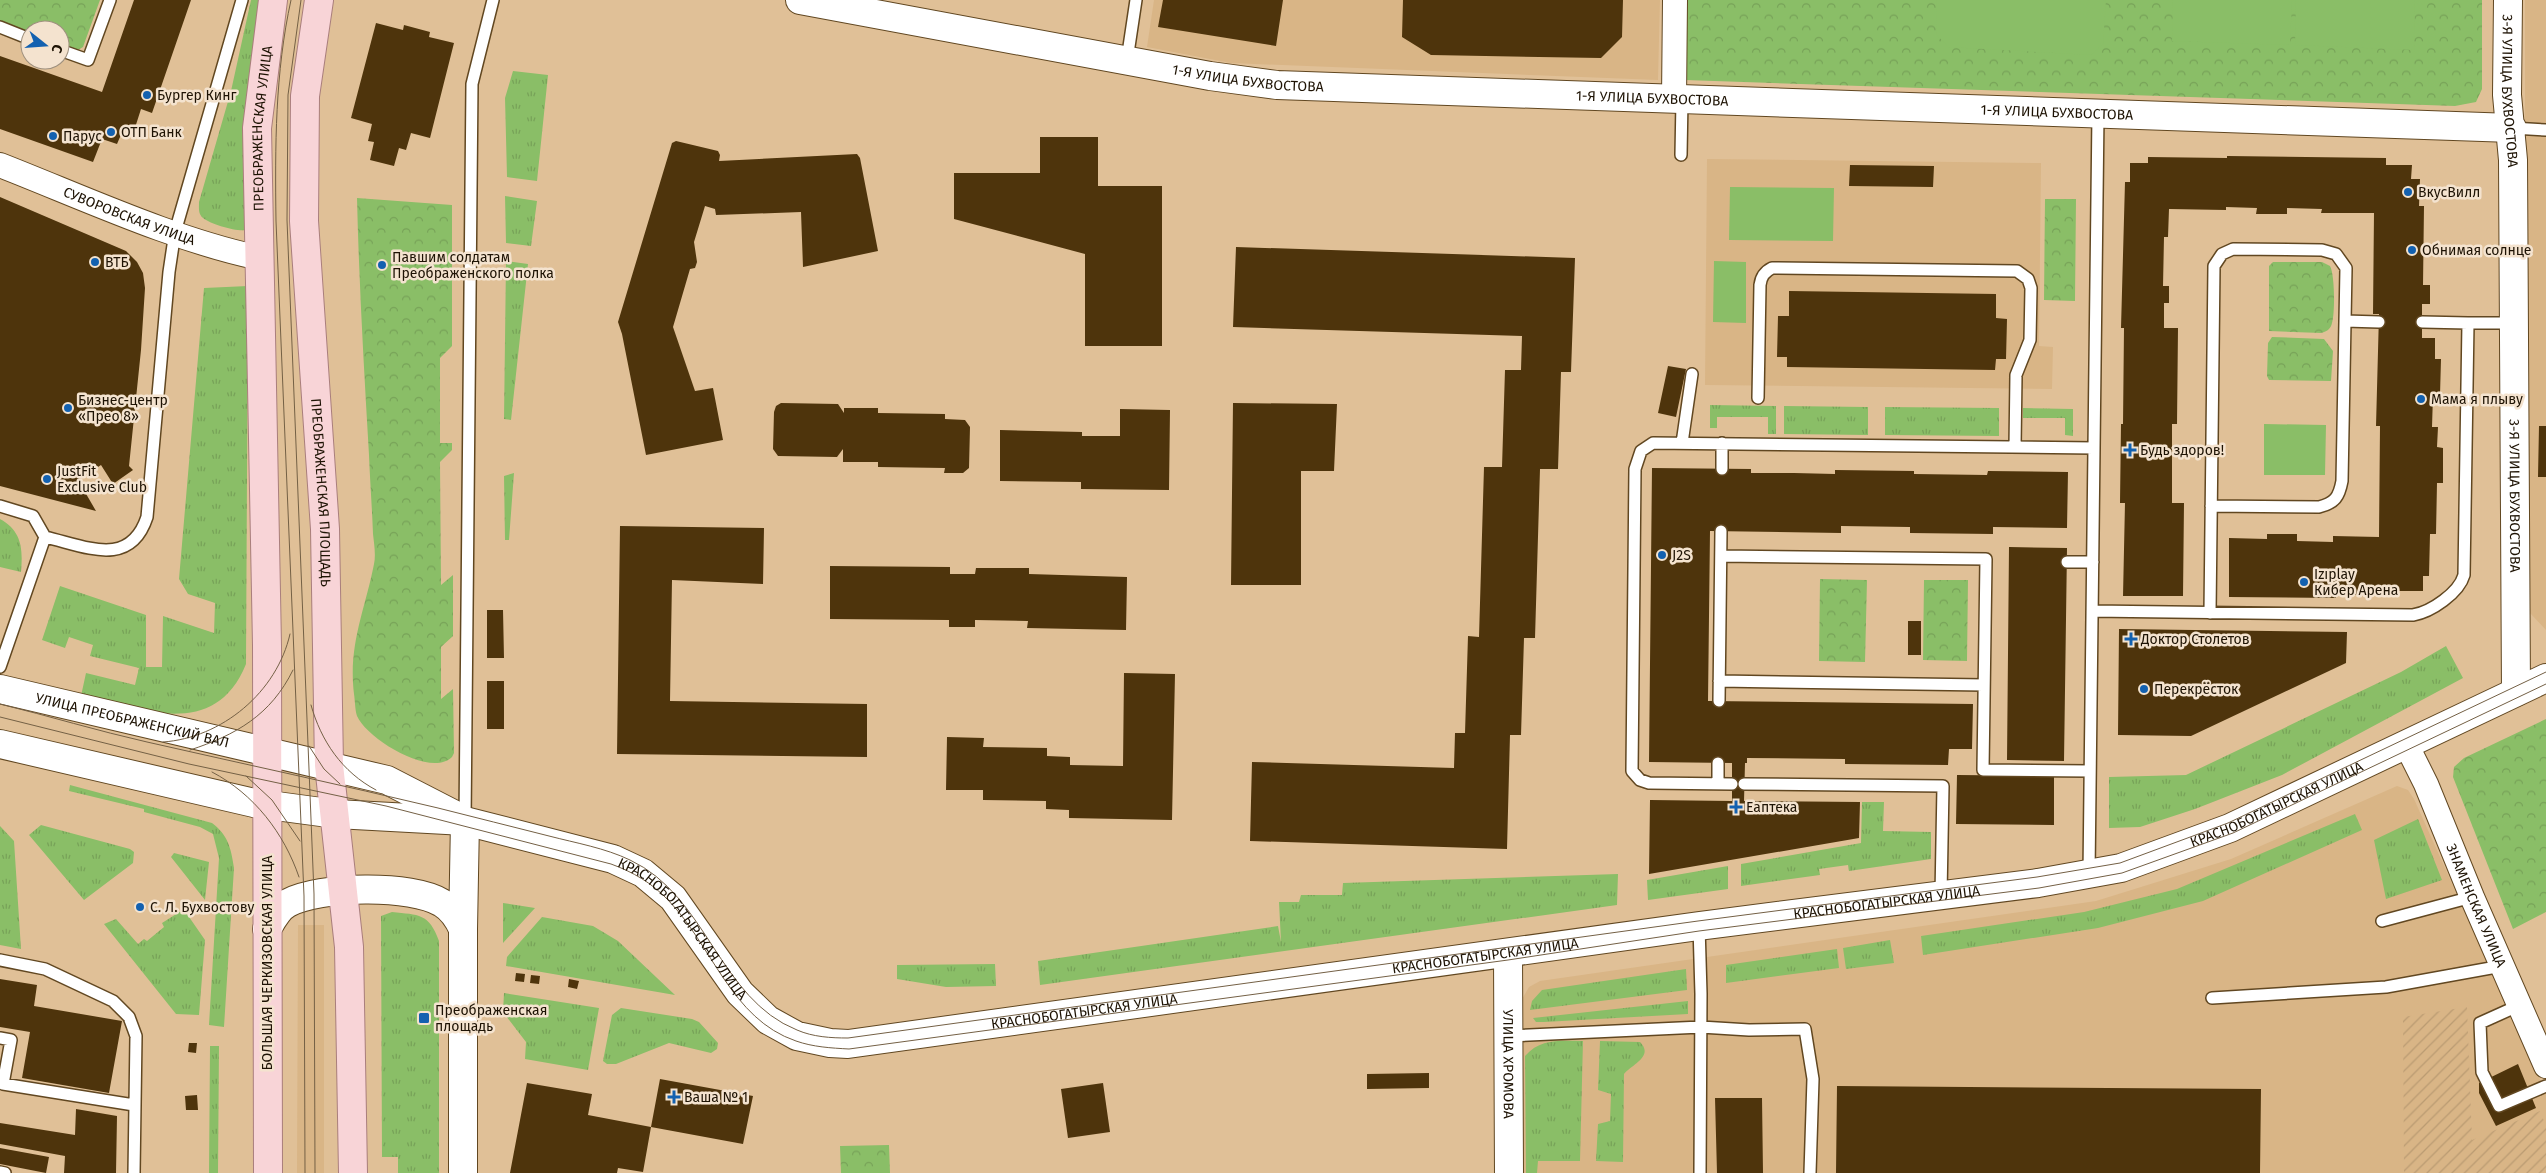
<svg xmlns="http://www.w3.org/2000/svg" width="2546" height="1173" viewBox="0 0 2546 1173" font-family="'Fira Sans',sans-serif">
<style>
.built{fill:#d9b586}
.industrial{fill:url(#industrial-furrows)}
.grass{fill:url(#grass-tufts)}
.park{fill:url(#park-crowns)}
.garden{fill:#8abe67}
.building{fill:#4e340c}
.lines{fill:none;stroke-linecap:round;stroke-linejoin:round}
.lane-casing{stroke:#614721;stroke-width:14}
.street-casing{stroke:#614721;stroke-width:26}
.secondary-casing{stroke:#614721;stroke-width:30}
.primary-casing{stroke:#a97e7c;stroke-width:30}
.lane{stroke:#fff;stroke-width:11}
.street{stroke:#fff;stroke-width:24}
.secondary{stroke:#fff;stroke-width:28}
.primary{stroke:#f8d4d7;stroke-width:28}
.tram{stroke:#746045;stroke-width:1}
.poi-dot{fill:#1361b0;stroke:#f4e3cf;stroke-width:2}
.labels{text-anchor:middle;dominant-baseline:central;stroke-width:5;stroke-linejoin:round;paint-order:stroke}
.street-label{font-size:14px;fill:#1e1304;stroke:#f4e3cf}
.poi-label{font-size:14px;fill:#1e1304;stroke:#f4e3cf;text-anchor:start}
</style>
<defs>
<pattern id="industrial-furrows" width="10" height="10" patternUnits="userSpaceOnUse" patternTransform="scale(1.25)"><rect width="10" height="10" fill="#d9b586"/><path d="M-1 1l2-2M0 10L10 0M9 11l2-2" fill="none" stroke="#ba9b72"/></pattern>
<pattern id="grass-tufts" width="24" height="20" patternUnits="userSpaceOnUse" patternTransform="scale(1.25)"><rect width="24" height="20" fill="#8abe67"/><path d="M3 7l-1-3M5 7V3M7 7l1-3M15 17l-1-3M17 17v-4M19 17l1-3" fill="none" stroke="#77a258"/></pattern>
<pattern id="park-crowns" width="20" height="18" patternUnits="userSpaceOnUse" patternTransform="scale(1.25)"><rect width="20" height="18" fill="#8abe67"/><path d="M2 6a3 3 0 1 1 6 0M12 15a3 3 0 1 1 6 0" fill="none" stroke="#77a258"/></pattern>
</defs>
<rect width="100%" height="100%" fill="#e0c097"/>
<path class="built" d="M1154,0H1660L1658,80L1231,63L1147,47Z
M2525,0H2546V630L2530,613L2525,592Z
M1707,159L2041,163L2039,346L2053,347L2052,389L1705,385Z
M2397,786L2408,790L2414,799L2546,1093V1173H1520L1518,1006L1529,987L1540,981L2096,901L2231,859Z
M298,925H324V1173H297Z"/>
<path class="industrial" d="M2467,1007L2472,1140L2540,1111L2546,1126V1173H2404L2403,1017Z"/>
<path class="grass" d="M251,0H264L246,230C237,232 210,224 203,218C198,214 199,208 199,202L231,91Z
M513,71L548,75L537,181L507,177L505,98Z
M505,196L537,201L531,246L506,243Z
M506,261L528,264L511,420L504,419Z
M248,286L246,664C215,741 141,709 81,696L86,673L135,685L139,668L90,656L93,645L69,637L65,648L42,640L60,586L146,615V667H162L163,616L214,633L215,603L188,594L179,579L204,288Z
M1710,405L1776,406V434H1768V417H1717V428H1710Z
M1784,406L1868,407V435L1784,434Z
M1885,407L1999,408V436L1885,435Z
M2023,408L2073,409V436L2065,435V418H2023Z
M514,473L509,540H505L504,476Z
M0,519C22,531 23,549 21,572L0,567Z
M2446,646L2463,678L2282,775L2195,809L2140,827L2109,828V777L2186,775L2401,672Z
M70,785L212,823C228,835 231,848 234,868L224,1027L209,1025L219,858L213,834L200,827L144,812V809L69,791Z
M1862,802H1884L1883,831L1931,832V859L1849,871L1848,865L1819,869L1820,875L1741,886V864L1861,843Z
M2355,814L2362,830L2203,901L2098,928L1923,955L1921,936L2084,912L2177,889Z
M2418,819L2442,880L2386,899L2374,840Z
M41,825L130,849L134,852L133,863L84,900L29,835Z
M0,826L14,841L21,949L0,945Z
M174,853L209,862L205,900L171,857Z
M1728,866V889L1648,900L1647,880Z
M1618,874L1617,905L1040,985L1038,961L1278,926L1281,942L1279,902H1299L1301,895H1342L1343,883Z
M503,903L535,908L503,943Z
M181,911L187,914L205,940L199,1015L176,1014L104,924L116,919L138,944L144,939L147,941L164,927L162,923Z
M392,912C419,915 429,913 439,941V1173H398V1157H382L381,916Z
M542,917L593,926L618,941L675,995L506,966L507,957Z
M1890,940L1894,963L1846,969L1843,948Z
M1837,949L1839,968L1726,983V965Z
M995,964L996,986L946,987L897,979V965Z
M1686,969L1687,990L1530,1010L1532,1001L1542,990Z
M504,993L599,1008L588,1070L525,1059L526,1042L503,1012Z
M1688,1001V1014L1544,1022H1536L1533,1018Z
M621,1008L692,1019L699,1022L718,1043L717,1049L711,1053L669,1043L616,1064H607L603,1061L612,1015Z
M1583,1041L1580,1161H1538L1537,1173H1526L1525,1056C1541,1038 1560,1041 1583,1041Z
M1600,1041L1640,1042C1654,1056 1633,1064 1624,1074L1623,1162L1596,1161L1598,1124L1610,1121L1611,1094L1598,1090Z
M210,1046H219L218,1173H209Z"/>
<path class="park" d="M0,0H100L83,47L76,51L60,45V30H30V34L0,23Z
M1687,0H2482V89L2476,102L2455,106L1685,80Z
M357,198L452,205V346L440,358V443H452V450L440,462L441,585L453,575V636L441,647V699L453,689L454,753L452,757C431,778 367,739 357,716C355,710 355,700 354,694C348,645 365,610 374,564C376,555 374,543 373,534C372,507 370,481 369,455C364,369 359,284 357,198Z
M2045,199H2076L2075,301L2044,300Z
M2273,262H2322L2330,266C2335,275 2335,313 2332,323C2331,329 2326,332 2321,333L2269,331V266Z
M2272,337L2324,339L2333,351L2331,381L2269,380L2267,376L2268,343Z
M1820,579L1867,580L1865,662L1819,661Z
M1924,580H1968L1967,661L1923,660Z
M2546,719V912L2513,929L2453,777L2454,767L2464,758Z
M889,1145L890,1173H841L840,1146Z"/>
<path class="garden" d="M1937,0H2106L2103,44L2091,55L1948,47L1936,34Z
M2173,0H2292L2290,45L2172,41Z
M2296,0H2415L2414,50L2295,45Z
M1730,187L1834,188L1833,241L1729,240Z
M1714,261L1746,262V323L1713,322Z
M2264,424L2326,425L2325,475H2264Z"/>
<path class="building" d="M134,0H191L152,113L141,109L133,134L123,130L117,144L102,139L93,162L0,129V56L102,92Z
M1163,0H1283L1276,46L1158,27Z
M1403,0H1623L1622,37L1601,58L1431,55L1402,37Z
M376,23L403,30L404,25L430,32L429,37L454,43L430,138L411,133L406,150L399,148L394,166L370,160L374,142L368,141L372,124L351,118Z
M1040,137H1098V186H1162V346H1085V254L954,219V173H1040Z
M676,141L718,151L720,155L719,161L857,154L860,158L878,251L803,267L801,212L716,215L715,209L705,206L694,242L697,262L695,268L690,269L673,327L695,391L713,388L723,440L646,455L622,334L618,322L672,143Z
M2227,156L2386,158V165H2412L2411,179H2420L2419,206H2424L2423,285H2430V304H2422V338H2435V359H2441L2440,395H2433L2432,427H2438L2437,447L2443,448V483H2437L2436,534H2430L2429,576H2423V591H2398V595H2336V598L2229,597V538L2267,539V534H2297V541L2333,542V536L2379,537L2380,426H2376L2379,314H2373L2374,213H2321L2322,209L2287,208V214H2256L2257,208L2226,207V210L2169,209L2168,237H2164L2163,286H2169V303H2164V328H2178L2177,424H2172V503H2184L2183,596H2123L2125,503H2120L2121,424H2123L2124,328H2121L2125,182H2130V163H2148V157L2227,158Z
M1850,165L1934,166L1933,187L1849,186Z
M0,197L126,251L137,262L143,273L145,288L141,350L129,466L133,470L113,484L101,465L78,480L96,511L0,486Z
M1236,247L1575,258L1571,372H1561L1558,469H1540L1535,638H1524L1521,735H1510L1507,849L1250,841L1252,762L1454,768L1455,733H1465L1468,636L1479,637L1484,467H1502L1505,370H1521L1522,336L1233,327Z
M1789,291L1996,294V318L2007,319L2006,359H1996L1995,370L1787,367V357H1777L1778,316H1789Z
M1668,366L1686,369L1676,417L1658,413Z
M781,403L838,404L844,413V408H878V413L945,414V419L965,420L970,427L969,468L963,473H944L945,468L878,467V462H843V449L837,457L778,456L773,449L774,412L776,406Z
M1233,403L1337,404L1334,471H1301V585H1231Z
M1120,409L1170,410L1169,490L1081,489V482L1000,481V430L1082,432V436H1120Z
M2539,426H2546V477H2538Z
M1652,468L1751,469V473H1794L1835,474V470L1914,471V474L1987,475L1988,471L2068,472L2067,528L1993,527V534L1910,533V527L1841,526V533L1710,531L1708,701L1973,704L1972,749H1949L1948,765L1845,764V759L1747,758V763H1745L1744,801L1860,802L1859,838L1649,874L1650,800L1732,801V763L1649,762Z
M620,526L764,528L763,584L672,580L670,701L867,704V757L617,754Z
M2009,547L2067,548L2064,761L2007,760Z
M830,566L950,567V574H975L976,568H1029V574L1127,577L1126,630L1027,628L1028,621L975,620V627H949V620L830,619Z
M487,610H503L504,658H487Z
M1908,621H1921V655H1908Z
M2119,629L2347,632L2346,663L2191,736L2118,735Z
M1124,673L1175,674L1172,820L1069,818V810L1046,809V801L983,800V790H946L947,737L984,738L983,747L1047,748V756L1070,757V765L1123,766Z
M487,681H504V729H487Z
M1957,775L2054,776V825L1956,824Z
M516,973L525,974L524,982L515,981Z
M531,975L540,976L539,984L530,983Z
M0,979L37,985L34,1006L122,1021L109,1093L22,1078L30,1032L0,1027Z
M569,979L579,981L577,989L568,987Z
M189,1043H197L196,1053L188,1052Z
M2518,1064L2536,1108L2496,1126L2479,1093V1083Z
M1429,1073V1088L1367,1089V1074Z
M660,1079L753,1096L743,1144L651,1127Z
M527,1083L592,1094L588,1115L651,1127L643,1172L618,1168L617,1173H510Z
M1103,1083L1110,1132L1068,1138L1061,1089Z
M1837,1086L2261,1089L2260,1173H1836Z
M197,1095L198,1110H186L185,1096Z
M1715,1098H1762L1763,1173H1717Z
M76,1109L117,1116L116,1173H64L65,1156L0,1144V1123L75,1135Z
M0,1148L49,1157L46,1173L0,1164Z"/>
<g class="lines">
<g class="lane-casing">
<path id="lane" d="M0,27L30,39
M60,50L88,60L110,0
M1127,60L1136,0
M2512,128L2546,130
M1681,155L1682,100
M2345,321L2379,322
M2422,322L2468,323
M1758,398L1760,285C1761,277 1764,272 1772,268L2017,271L2028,279L2031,288L2030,340L2016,375L2015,447
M1682,443L1692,374
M2094,448L2098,114
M1722,469V443
M0,506L33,516L45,537C85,546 130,569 147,517L169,272L175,232L242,0
M1721,556L1986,559L1983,770L2090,771
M2067,562H2093
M2092,611L2413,615C2431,612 2459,593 2464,575L2468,323H2514
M2210,613L2214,266L2222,254L2233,249L2322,250L2336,254L2346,268L2342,481C2339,497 2335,503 2319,507L2211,506
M0,667L45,537
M1719,681L1984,685
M1719,701L1721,531
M1718,784V763
M1732,784L1649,783L1640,780L1632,771L1635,469L1641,451L1653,443L2094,448L2089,874
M1744,784L1943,786L1941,895
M465,821L472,84L493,0
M2382,921L2472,897
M1699,926L1701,994L1700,1173
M0,960L45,969L113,1001L129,1017L136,1036L134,1173
M2212,998L2386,987L2502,966
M2520,1005L2480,1023L2482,1072L2499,1106L2546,1086
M1509,1036L1701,1027L1749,1030L1805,1029L1813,1079L1810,1173
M0,1038L11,1040L3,1084L134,1105
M0,1172L5,1173"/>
</g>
<g class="street-casing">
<g id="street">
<path d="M1674,99L1675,0"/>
<path id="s1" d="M0,165C82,197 174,240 260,258"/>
<path id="s2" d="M2407,746L2426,784L2472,897L2546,1066"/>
</g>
</g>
<g class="secondary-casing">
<g id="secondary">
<path id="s3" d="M800,0L1210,76L1277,85L2512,128"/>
<path id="s4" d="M2508,0L2507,95L2513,160L2516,692"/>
<path id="s5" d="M0,689L387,780L457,816"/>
<path id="s6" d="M0,744L254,803L336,814L465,821L613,859L643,873L673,898L740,993L768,1020L797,1036L830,1043L848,1044L1699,926L2038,883L2121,868L2230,828L2546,678"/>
<path d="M267,929C272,920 278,908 288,903C319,886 412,884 442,903C452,909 458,918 463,929"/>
<path id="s7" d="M1508,954L1509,1173"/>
<path d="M463,1173V929L465,821"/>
</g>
</g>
<g class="primary-casing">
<g id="primary">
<path id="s8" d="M319,0L305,96L304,221L325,529L329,765L349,947L353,1173"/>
<path id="s9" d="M268,1173L267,645L257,128L273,0"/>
</g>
</g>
<use href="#lane" class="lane"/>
<use href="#street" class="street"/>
<use href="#secondary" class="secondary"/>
<use href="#primary" class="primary"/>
<path class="tram" d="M291,0C275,73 275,146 276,221L304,896L305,1173
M301,0L288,95L287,220L314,894L315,1173
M0,704C49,716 98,731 147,742C244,764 342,785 438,808C475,817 512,827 549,836C576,843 605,848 630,860C707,896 719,999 797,1030C813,1037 831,1038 848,1038L1698,921L2037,877L2120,863L2228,823L2546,672
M311,705C321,741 342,772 376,790
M0,717L189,764L386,806L611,864C633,872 652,883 668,900C712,945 731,1019 796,1041C813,1047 831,1048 849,1049L1508,960L1699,931L2039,888L2122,873L2233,833L2546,684
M163,742C222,738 277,692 290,634
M309,746L324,769L340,784
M190,750C236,735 271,715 293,670
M212,772C254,794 284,833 299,877
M246,776L272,800L300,841"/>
</g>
<g class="poi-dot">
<circle cx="147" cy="95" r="5"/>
<circle cx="111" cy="132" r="5"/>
<circle cx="53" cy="136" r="5"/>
<circle cx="2408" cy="192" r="5"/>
<circle cx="2412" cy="250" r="5"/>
<circle cx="95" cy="262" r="5"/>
<circle cx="382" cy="265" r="5"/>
<circle cx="2421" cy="399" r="5"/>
<circle cx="68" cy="408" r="5"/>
<path d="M2127.5 442.5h5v5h5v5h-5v5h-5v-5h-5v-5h5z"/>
<circle cx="47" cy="479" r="5"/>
<circle cx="1662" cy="555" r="5"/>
<circle cx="2304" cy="582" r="5"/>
<path d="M2128.5 631.5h5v5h5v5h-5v5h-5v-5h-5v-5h5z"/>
<circle cx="2144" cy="689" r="5"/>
<path d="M1733.5 799.5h5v5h5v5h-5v5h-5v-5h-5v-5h5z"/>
<circle cx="140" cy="907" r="5"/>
<rect x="418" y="1012" width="12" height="12" rx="2.5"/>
<path d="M671.5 1089.5h5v5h5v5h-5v5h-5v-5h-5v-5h5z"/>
</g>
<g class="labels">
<g class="street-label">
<text stroke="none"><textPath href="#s3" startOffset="455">1-Я УЛИЦА БУХВОСТОВА</textPath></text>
<text stroke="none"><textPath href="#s4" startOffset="91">3-Я УЛИЦА БУХВОСТОВА</textPath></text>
<text stroke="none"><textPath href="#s3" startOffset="860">1-Я УЛИЦА БУХВОСТОВА</textPath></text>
<text stroke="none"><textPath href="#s3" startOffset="1265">1-Я УЛИЦА БУХВОСТОВА</textPath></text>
<text stroke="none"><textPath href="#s9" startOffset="1045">ПРЕОБРАЖЕНСКАЯ УЛИЦА</textPath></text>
<text stroke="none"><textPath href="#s1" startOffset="139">СУВОРОВСКАЯ УЛИЦА</textPath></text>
<text stroke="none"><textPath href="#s8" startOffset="494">ПРЕОБРАЖЕНСКАЯ ПЛОЩАДЬ</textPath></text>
<text stroke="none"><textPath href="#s4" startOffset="496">3-Я УЛИЦА БУХВОСТОВА</textPath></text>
<text stroke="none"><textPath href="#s5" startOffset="136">УЛИЦА ПРЕОБРАЖЕНСКИЙ ВАЛ</textPath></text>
<text stroke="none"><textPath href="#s6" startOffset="2391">КРАСНОБОГАТЫРСКАЯ УЛИЦА</textPath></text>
<text stroke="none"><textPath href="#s6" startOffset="1986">КРАСНОБОГАТЫРСКАЯ УЛИЦА</textPath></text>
<text stroke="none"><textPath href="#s2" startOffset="174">ЗНАМЕНСКАЯ УЛИЦА</textPath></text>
<text stroke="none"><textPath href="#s6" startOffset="726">КРАСНОБОГАТЫРСКАЯ УЛИЦА</textPath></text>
<text stroke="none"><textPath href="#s6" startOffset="1581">КРАСНОБОГАТЫРСКАЯ УЛИЦА</textPath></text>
<text transform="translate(267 963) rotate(-90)">БОЛЬШАЯ ЧЕРКИЗОВСКАЯ УЛИЦА</text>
<text stroke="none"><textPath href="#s6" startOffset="1176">КРАСНОБОГАТЫРСКАЯ УЛИЦА</textPath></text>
<text stroke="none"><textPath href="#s7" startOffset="110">УЛИЦА ХРОМОВА</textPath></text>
</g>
<g class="poi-label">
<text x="157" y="95">Бургер Кинг</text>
<text x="121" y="132">ОТП Банк</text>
<text x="63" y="136">Парус</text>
<text x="2418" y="192">ВкусВилл</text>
<text x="2422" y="250">Обнимая солнце</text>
<text x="392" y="257">Павшим солдатам<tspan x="392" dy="16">Преображенского полка</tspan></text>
<text x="105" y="262">ВТБ</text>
<text x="2431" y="399">Мама я плыву</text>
<text x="78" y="400">Бизнес-центр<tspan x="78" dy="16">«Прео 8»</tspan></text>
<text x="2140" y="450">Будь здоров!</text>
<text x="57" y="471">JustFit<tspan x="57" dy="16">Exclusive Club</tspan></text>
<text x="1672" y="555">J2S</text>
<text x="2314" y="574">Izıplay<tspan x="2314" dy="16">Кибер Арена</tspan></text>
<text x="2141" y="639">Доктор Столетов</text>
<text x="2154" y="689">Перекрёсток</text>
<text x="1746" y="807">Еаптека</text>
<text x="150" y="907">С. Л. Бухвостову</text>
<text x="435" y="1010">Преображенская<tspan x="435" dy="16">площадь</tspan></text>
<text x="684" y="1097">Ваша № 1</text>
</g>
</g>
<g transform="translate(45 45) rotate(107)"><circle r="24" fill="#f4e3cf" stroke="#9e907e"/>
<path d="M0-4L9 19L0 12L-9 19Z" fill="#1361b0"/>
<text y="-8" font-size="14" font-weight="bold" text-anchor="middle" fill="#1e1304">С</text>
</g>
</svg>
